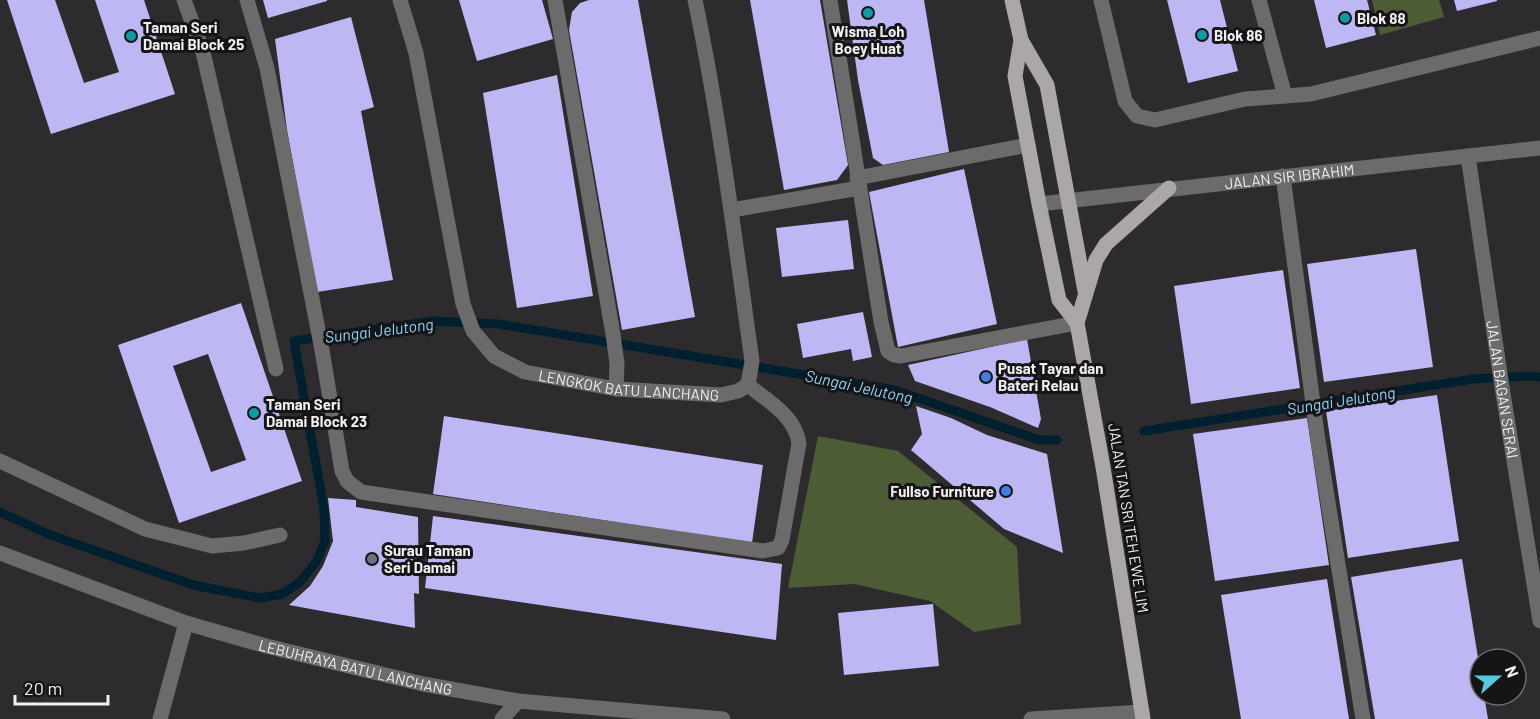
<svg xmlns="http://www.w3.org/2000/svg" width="1540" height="719" viewBox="0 0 1540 719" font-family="Barlow,sans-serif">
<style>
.green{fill:#4c5d36}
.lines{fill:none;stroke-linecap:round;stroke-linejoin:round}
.stream{stroke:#002030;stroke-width:9}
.building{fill:#bdb7f3;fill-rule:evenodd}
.minor{stroke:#6c6a6a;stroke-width:15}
.major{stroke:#aca7a7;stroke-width:15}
.culture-dot{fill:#0f9aa8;stroke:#161416;stroke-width:2}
.shop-dot{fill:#3f7fe0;stroke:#161416;stroke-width:2}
.worship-dot{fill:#6b7280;stroke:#161416;stroke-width:2}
.labels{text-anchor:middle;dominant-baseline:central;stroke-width:6;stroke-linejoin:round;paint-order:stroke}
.poi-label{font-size:15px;font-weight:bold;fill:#f1eff1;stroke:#161416;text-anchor:start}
.street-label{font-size:15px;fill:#f1eff1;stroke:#161416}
.water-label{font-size:16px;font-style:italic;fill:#8ad5fb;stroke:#161416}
</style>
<rect width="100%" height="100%" fill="#2e2b2e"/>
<path class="green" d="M1372,0H1439L1444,17L1380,35Z
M818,436L898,451L1017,547L1021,624L974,632L930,601L854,584L788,588Z"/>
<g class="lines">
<path class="stream" d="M1144,431L1473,379L1530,376L1540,377
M0,512L48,534L193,585L260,598L282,594L300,582L316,562L325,541L324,509L294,341L433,321L499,324L895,390L1039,440H1057"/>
</g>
<path class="building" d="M7,0H55L84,83L119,72L95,0H144L175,94L51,134Z
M263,0H327V1L268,18Z
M459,0H542L553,39L477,61Z
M589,0H638L695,317L622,330L569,30L572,12L580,3Z
M750,0H820L848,165L837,180L784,190Z
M847,0H924L949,152L883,165L873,158L858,80Z
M1167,0H1220L1238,71L1188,83Z
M1314,0H1367L1376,35L1326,48Z
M1454,0H1497V1L1457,11Z
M351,17L374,107L361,111L393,280L317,292L287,130L275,39Z
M557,75L593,296L517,308L483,93Z
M964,169L997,324L898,347L869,192Z
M848,220L854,269L782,277L776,228Z
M1416,249L1433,367L1324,382L1307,264Z
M1283,270L1300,388L1191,404L1174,286Z
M241,303L302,481L179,523L118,345ZM208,354L246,460L211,472L173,366Z
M863,312L872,357L853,361L851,349L803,358L797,324Z
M1027,339L1041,419L1038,428L990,407L915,381L908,365Z
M1437,395L1459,541L1348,558L1326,411Z
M916,406L951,418L987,435L1047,454L1063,553L1004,529L911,450L922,434Z
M444,416L763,465L752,543L433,494Z
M1307,418L1329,565L1215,581L1193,434Z
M328,498L356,500V507L418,517L419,594L414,593L415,628L289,605L310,586L323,566L333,541Z
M433,516L782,564L776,640L425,588Z
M1462,559L1480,670V695H1484L1488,719H1375L1351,577Z
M1327,579L1349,719H1241L1221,595Z
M933,604L939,666L844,675L838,613Z"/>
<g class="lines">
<g class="minor">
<path d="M184,0L203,52L276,369"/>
<path d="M247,0L267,68L322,350L342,471L347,481L361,492L763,551L778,548L782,540L799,443C795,416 768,401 748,385"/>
<path id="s1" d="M400,0L416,53L463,304L473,331L494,356L525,372L616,389L721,395L738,391L748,385L752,361C735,240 720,120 695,0"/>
<path d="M555,0L613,334L617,364L616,389"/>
<path d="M830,0L881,322L888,351L894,355L901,356L1077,323"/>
<path d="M1101,0L1125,101L1137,116L1155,120L1245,99L1285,96"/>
<path d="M1259,0L1285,96L1311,94L1540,38"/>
<path id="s2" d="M1468,156L1502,387L1540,621"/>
<path d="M1283,176L1317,434L1363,719"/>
<path d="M857,178L1028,145"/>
<path id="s3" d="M1039,204L1540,148"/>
<path d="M732,210L859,188"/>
<path d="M0,461L145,529L212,546L244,543L280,535"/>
<path id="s4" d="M0,553L186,623L266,646L423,684L518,701L723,719"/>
<path d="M160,719L186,623"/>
<path d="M502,719L518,701"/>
<path d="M1031,719L1142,712"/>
</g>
<path class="major" d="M1012,0L1021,40L1047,85L1085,291
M1021,40L1015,76L1039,204L1059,300L1077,323
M1143,719L1103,467L1077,323L1096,260L1106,244L1169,188"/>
</g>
<g class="culture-dot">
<circle cx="868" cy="13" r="6"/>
<circle cx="1345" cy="18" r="6"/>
<circle cx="1202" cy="35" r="6"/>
<circle cx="131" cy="36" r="6"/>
<circle cx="254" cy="413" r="6"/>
</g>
<g class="shop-dot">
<circle cx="986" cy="377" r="6"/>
<circle cx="1006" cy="491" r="6"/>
</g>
<circle class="worship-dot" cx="372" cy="559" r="6"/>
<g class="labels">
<g class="poi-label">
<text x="1357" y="18">Blok 88</text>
<text x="143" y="27">Taman Seri<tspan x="143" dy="17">Damai Block 25</tspan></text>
<text x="868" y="31" text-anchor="middle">Wisma Loh<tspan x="868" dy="17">Boey Huat</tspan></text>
<text x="1214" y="35">Blok 86</text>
<text x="998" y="368">Pusat Tayar dan<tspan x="998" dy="17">Bateri Relau</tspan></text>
<text x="266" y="404">Taman Seri<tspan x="266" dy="17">Damai Block 23</tspan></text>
<text x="994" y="491" text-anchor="end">Fullso Furniture</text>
<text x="384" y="550">Surau Taman<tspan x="384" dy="17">Seri Damai</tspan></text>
</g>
<g class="street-label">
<text stroke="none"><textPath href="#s3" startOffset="252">JALAN SIR IBRAHIM</textPath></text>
<text stroke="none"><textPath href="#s1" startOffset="512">LENGKOK BATU LANCHANG</textPath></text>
<text stroke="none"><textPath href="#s2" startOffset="236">JALAN BAGAN SERAI</textPath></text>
<text transform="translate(1129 518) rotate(81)">JALAN TAN SRI TEH EWE LIM</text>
<text stroke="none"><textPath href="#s4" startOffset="374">LEBUHRAYA BATU LANCHANG</textPath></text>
</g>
<g class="water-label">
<text transform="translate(379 330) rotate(-7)">Sungai Jelutong</text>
<text transform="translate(859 386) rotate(12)">Sungai Jelutong</text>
<text transform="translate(1341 400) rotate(-9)">Sungai Jelutong</text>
</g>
</g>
<g transform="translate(1498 677) rotate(69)"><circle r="28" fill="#161416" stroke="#6e6c6e" stroke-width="1.5"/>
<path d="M0-4.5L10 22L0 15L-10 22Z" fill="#56c9e1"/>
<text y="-9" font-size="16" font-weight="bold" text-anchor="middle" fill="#f1eff1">N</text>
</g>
<path d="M15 695v9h93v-9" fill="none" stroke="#f1eff1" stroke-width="3"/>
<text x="24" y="695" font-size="18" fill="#f1eff1" stroke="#161416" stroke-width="4.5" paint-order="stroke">20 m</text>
</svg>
